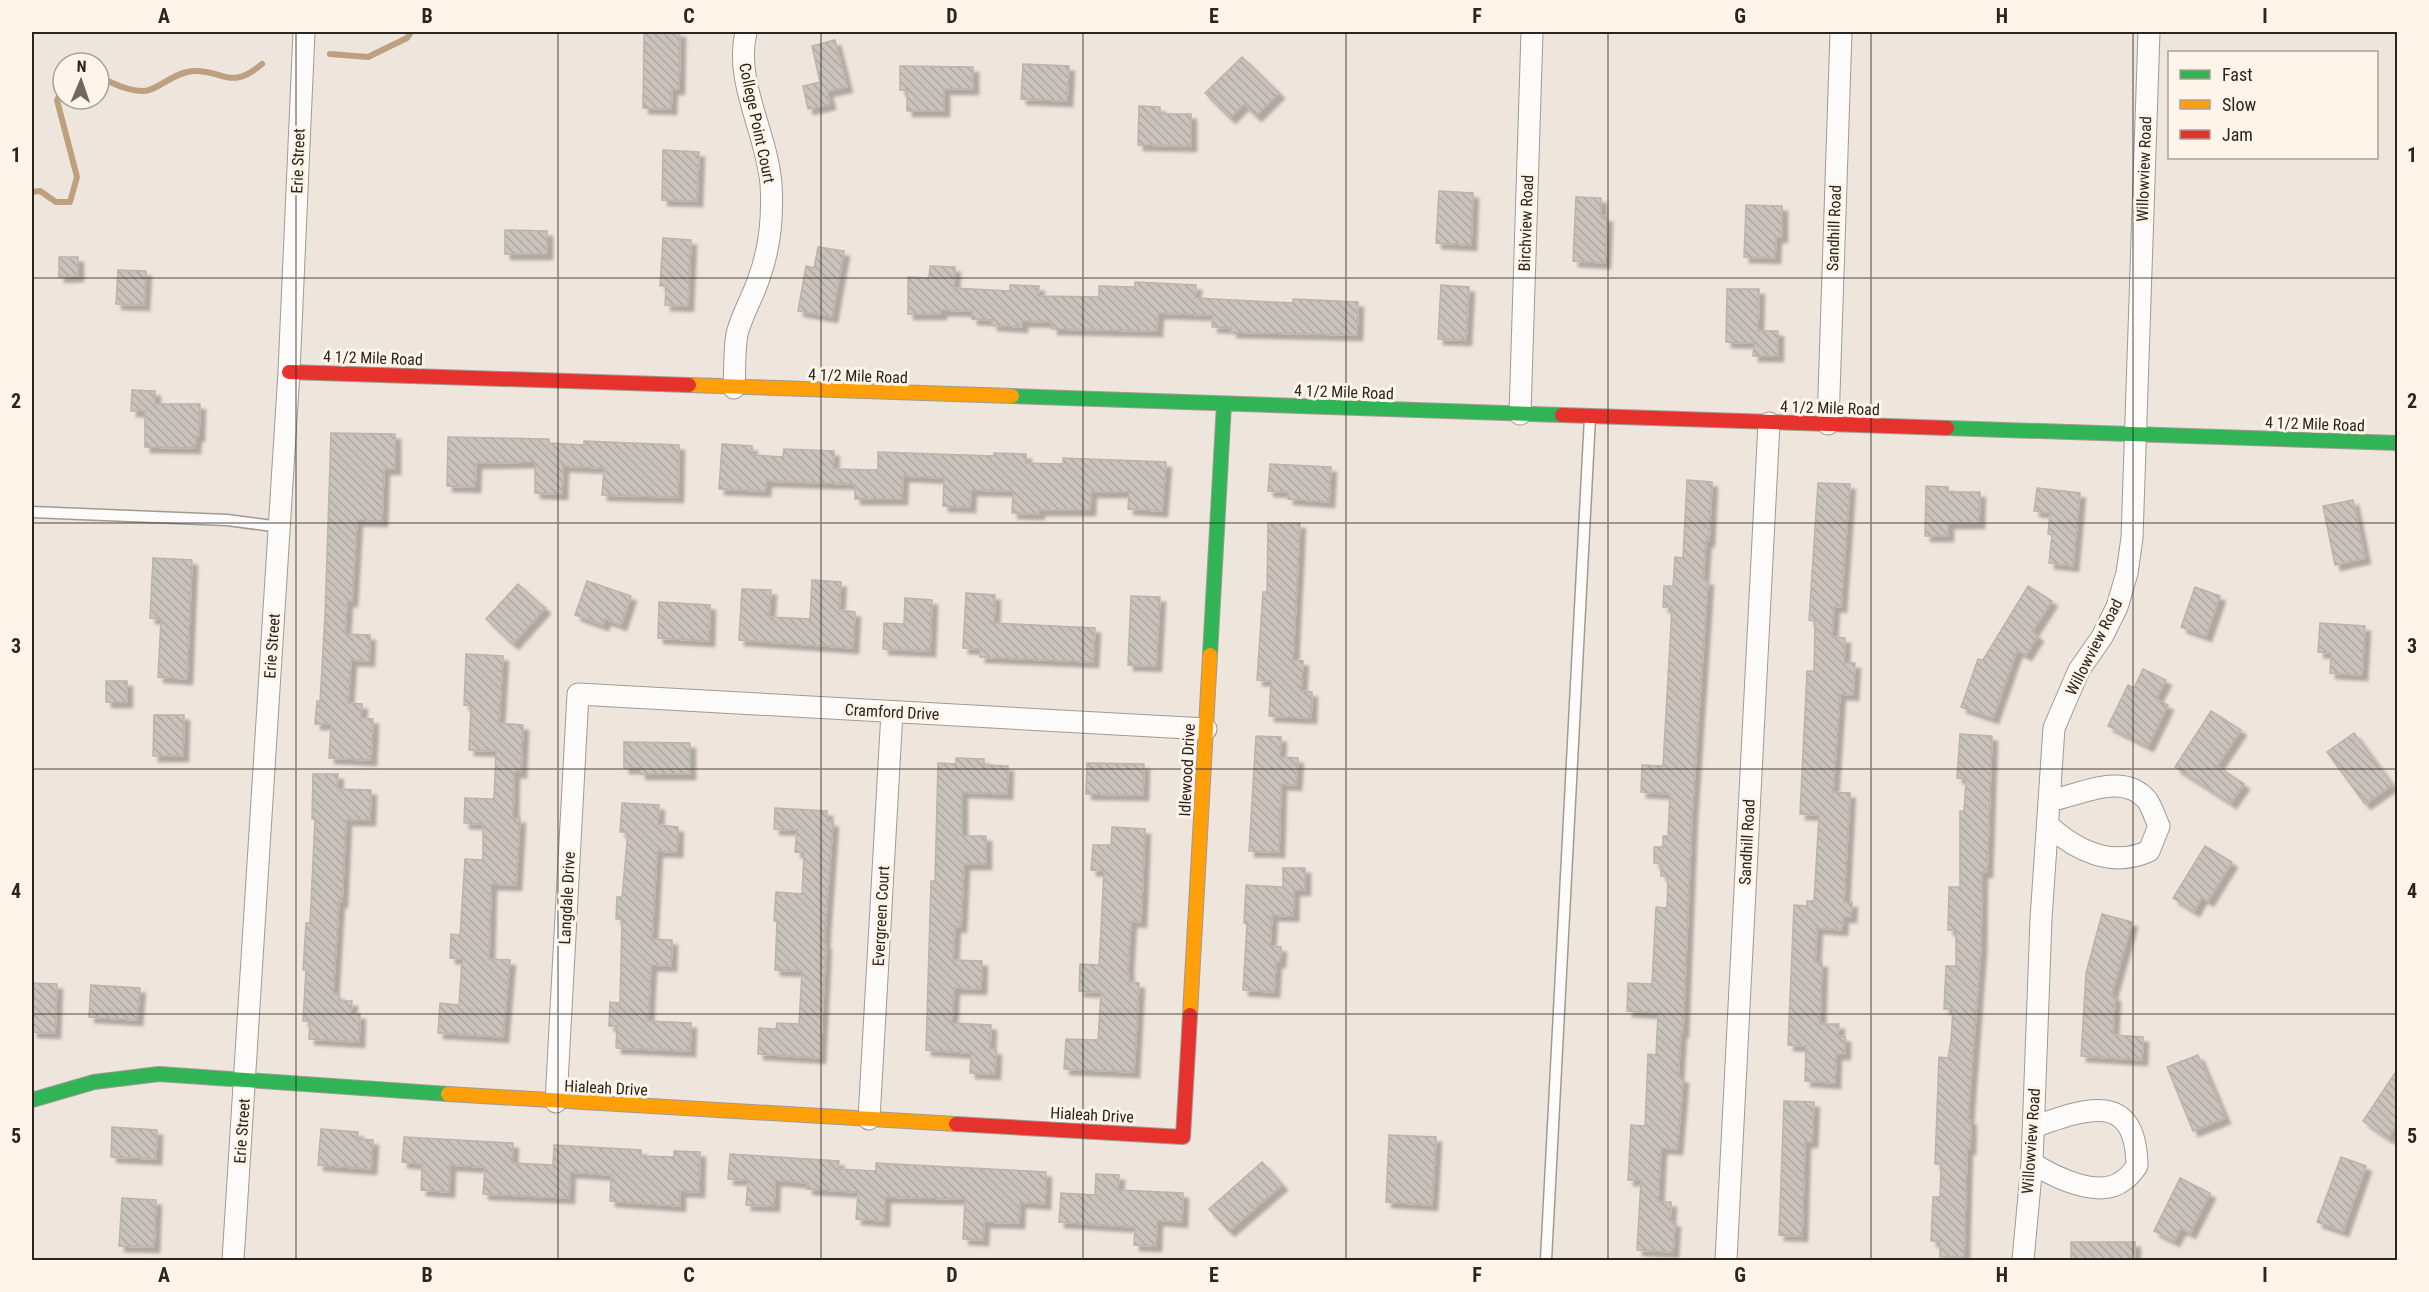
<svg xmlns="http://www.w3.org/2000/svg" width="2429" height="1292" viewBox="0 0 2429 1292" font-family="'Roboto Condensed',sans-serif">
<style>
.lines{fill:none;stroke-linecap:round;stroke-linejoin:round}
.stream{stroke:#bca080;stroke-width:6}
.building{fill:url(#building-back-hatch);stroke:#bbb4ac;stroke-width:1.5;filter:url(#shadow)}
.lane-casing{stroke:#a19a93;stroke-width:13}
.street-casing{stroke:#a19a93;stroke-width:23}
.fast-casing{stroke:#a19a93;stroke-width:16}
.slow-casing{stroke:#a19a93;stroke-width:16}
.jam-casing{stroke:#a19a93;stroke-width:16}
.lane{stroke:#fcfbfa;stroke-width:10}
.street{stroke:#fcfbfa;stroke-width:21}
.fast{stroke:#30b455;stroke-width:14}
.slow{stroke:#ff9f0a;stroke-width:14}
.jam{stroke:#e5322d;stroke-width:14}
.grid{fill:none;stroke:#2a251e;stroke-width:1.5;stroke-opacity:0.55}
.labels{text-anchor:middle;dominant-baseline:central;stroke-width:6;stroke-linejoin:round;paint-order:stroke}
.street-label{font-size:16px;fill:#2a251e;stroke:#fef4e9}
.neatline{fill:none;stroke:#2a251e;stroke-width:2}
.grid-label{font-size:20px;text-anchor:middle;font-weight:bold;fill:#2a251e}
</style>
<defs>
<pattern id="building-back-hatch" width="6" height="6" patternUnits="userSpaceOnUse" patternTransform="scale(1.5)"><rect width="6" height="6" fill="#cac3bc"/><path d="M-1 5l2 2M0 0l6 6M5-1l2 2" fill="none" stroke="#aea7a1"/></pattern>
<filter id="shadow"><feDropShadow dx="5.5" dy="5.5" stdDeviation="1.5" flood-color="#0004"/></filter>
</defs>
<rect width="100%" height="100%" fill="#eee5dc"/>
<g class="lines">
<path class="stream" d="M330,54L368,57L407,38L411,32
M99,77C113,83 127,91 143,91C155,92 174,72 193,71C225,70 230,91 262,64
M32,192L40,191L56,202H70L77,177L57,100L63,90"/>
</g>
<path class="building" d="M644,32H680L679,89H672L671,109L643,108Z
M835,40L847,87L827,91L830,104L808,109L803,86L820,82L812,46Z
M1242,57L1279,93L1256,116L1244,104L1230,118L1205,93Z
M1023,64L1069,66L1067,101L1021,99Z
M900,66L973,67V89H944V111H907V90H900Z
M1139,106L1160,107V114H1191V146L1138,145Z
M663,150L699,152L697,201L662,200Z
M1439,191L1473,193L1471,245L1436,243Z
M1576,197L1601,198V216L1607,217L1605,263L1573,261Z
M1746,205L1782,206V237H1776L1775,258L1744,257Z
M505,230L547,231V254H505Z
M663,238L691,240L688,306L665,305L666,286H660Z
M818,247L844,251L832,317L798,311L806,266L814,268Z
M59,257H78V276L59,277Z
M930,266L955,267L954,288L1010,291V285L1039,286L1038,296L1099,297V286L1135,287V282L1196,285L1195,298L1293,303V299L1358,302L1357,335L1231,332L1232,328L1212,327L1213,315L1158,313L1157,331L1052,329V322L1022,321V327L992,325V320L972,319V311L941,310V314H908V277L929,278Z
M118,270L146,271L144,305L116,304Z
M1441,285L1469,287L1466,340L1438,339Z
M1727,289H1759L1758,331H1778V356H1753L1754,343L1726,342Z
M132,390L155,391V404H200L199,436H196L195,448L145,447V411H131Z
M331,433L395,434V469H384L382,521L357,520L352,601H347L345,634L370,635L369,661L351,660L348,703L362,704L361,718L373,719L371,760L329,758L331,724H315L317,701L320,702L325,615Z
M448,437L549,439V443L584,445V441L679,445L678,497L602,495L604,468L563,466L562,494L535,493V462L476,463L475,487L447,486Z
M722,444L752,446V455L783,457L784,449L834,451L833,469L878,470V452L994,456V453L1026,454V463L1063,464V458L1166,462L1162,511L1128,509L1129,492H1091L1090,510H1039V514L1012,513L1013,491L971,490L970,507L943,506L944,478L903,476L902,499H855V484L766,481L765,491L719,489Z
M1270,464L1331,467L1329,502L1288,499V492L1268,491Z
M1687,480L1712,482L1709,541L1706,540L1703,580H1708L1692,814L1683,1032H1681L1678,1077L1683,1078L1681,1106L1677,1149L1661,1148L1658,1202H1671L1670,1221L1675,1222L1673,1252L1637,1250L1641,1180H1628L1631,1125L1645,1126L1648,1054L1656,1055L1658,1013L1627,1011L1628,983L1652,984L1656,907L1667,908L1668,876H1661V864L1654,863V847H1663V836H1668L1670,794L1641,792L1642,765L1663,766L1672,607H1663L1664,586H1673L1675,557L1683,558Z
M1818,483L1850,484L1841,607L1834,606L1832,637L1845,638L1844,663H1855L1853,695L1840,694L1833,792L1850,793L1844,902H1852L1851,917H1843L1842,930L1817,928L1815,962H1822L1820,1024H1839L1838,1036L1845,1037V1054H1836L1835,1083L1805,1081L1806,1046L1788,1045L1794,905L1807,906V901H1814L1819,815L1800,814L1807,671H1814L1815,621L1809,620Z
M1926,486L1948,487V492H1980L1979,523H1948V536H1925Z
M2037,488L2080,493L2073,566L2049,563L2052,535L2048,534L2050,513L2034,511Z
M2353,500L2365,558L2335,565L2323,506Z
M1268,523H1300L1293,660L1303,661L1301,691L1312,692L1311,718L1269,716L1271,681L1257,680L1263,592H1267Z
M153,558L192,560L187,679L158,677L161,619L150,618Z
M812,580L841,582L839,610L855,612L853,648L739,640L742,589L771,590L769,617L810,619Z
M587,581L631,596L621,625L605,619L603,625L575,615Z
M518,584L545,608L513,644L486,619Z
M2028,586L2052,601L2032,632L2038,636L2026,655L2017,650L1993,718L1961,707L1978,659L1983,660Z
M2195,587L2220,596L2206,636L2181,627Z
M966,593L995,595L994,623L1095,628L1093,662L980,657V649L963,648Z
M1131,596L1160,597L1156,666L1128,665Z
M905,598L932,600L930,651L883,649L884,623L904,624Z
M659,602L710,605L709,641L658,638Z
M2320,623L2365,626L2362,675L2330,673L2331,653L2318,652Z
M466,654L503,656L499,723L523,725L521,772H514L513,818H520L516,885L491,884L489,959L510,960L503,1037L438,1033L440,1003L459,1005L462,959L450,958L451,934L460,935L465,859L483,860V824L464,823L465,798L494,799L496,751L469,750L471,706L464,705Z
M2143,669L2166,680L2156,699L2168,705L2148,746L2108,726L2128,685L2134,688Z
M106,681H127V702H106Z
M2211,711L2241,730L2217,766L2244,784L2231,803L2175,767Z
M154,715H184L183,756H153Z
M2354,733L2392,785L2365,804L2327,752Z
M1960,734L1992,736L1987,872H1982L1981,947L1968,1119L1971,1120L1970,1149H1967L1964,1257H1940V1241H1931L1933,1197H1940L1941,1164H1935L1939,1057L1948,1058L1951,1041L1953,1009H1944L1946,966H1956V930H1948L1949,887H1960V811H1964L1966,779L1957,778Z
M1256,736L1281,737L1280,757L1298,758L1296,785L1281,784L1279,852L1249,851Z
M624,742L690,743V774H640V768H624Z
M956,758L984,759V765L1008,766L1007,794L962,792V836H986V864H964L961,927L955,926L953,960L982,961L981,989L954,988L952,1023L991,1025L990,1049L996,1050L995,1074L970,1073L971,1053L926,1050L931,881H935L938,763L956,764Z
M1087,763L1144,764L1143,795L1086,794Z
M313,774H338L337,789L371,790L370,820H346L342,902L339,901L333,994L339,995V1001H352L351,1014H360L359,1042L309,1039L310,1021H303L306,970H303L306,923H310L315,819H312Z
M622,803L659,805L658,825L678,827L677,852L657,851L652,939L672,940L671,966L651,965L648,1021L691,1023L690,1051L616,1048L617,1026H609L610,1002L620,1003L622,919H616L617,897H622L628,832H620Z
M775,808L827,811V821L833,822L824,944H826L820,1058L758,1054L759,1028L776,1029L777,1023L799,1024L802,971L775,970L777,921H774L776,892L802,894L804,853L795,852L797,830L774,829Z
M1112,827L1145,829L1141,922L1131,921L1128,967L1129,982L1139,983L1134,1072L1064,1069L1066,1039L1098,1040L1101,992L1079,991L1080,964L1099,965L1104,871L1091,870L1093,845H1111Z
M2205,846L2232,862L2208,901L2202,897L2194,911L2173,898Z
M1283,868H1305V890H1294L1293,916L1272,915L1270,946L1281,947L1280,962H1276L1274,992L1243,990L1247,924L1244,923L1246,885L1283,887Z
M2102,914L2132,922L2111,996H2115L2113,1035L2143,1037L2142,1060L2081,1056L2086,973Z
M32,983L57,984L55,1033L32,1032Z
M91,985L140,988L137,1020L89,1017Z
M2198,1055L2225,1118L2193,1131L2167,1067Z
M2397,1070V1124L2388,1138L2363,1121Z
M1784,1101L1814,1102L1812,1142H1805L1802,1236L1779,1235Z
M112,1127L157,1130L156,1159L111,1157Z
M321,1129L358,1132L357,1139L373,1140L371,1169L318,1165Z
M1389,1135L1436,1137L1432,1205L1386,1202Z
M404,1137L513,1143L512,1163L553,1165L554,1145L641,1150V1156L674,1157V1151L700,1152L699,1192L680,1191V1206L610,1201L611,1175L570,1172L569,1198L483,1194L485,1167L450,1165L449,1192L421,1190L422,1164L402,1162Z
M730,1154L839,1161L838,1169L876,1171V1163L1046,1172L1045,1204L1020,1202L1019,1223L984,1222L983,1240L963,1239L965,1199L885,1197L884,1221L856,1219L858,1192L807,1189L808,1183L775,1180L774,1206L746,1205L748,1180L728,1179Z
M2341,1157L2366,1166L2343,1231L2317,1222Z
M1262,1162L1282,1185L1229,1231L1209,1209Z
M1096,1174L1119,1175L1118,1190L1183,1193L1182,1222L1157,1220L1156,1246L1134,1245L1135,1227L1059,1222L1061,1193L1095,1195Z
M2180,1178L2210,1193L2190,1233L2181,1228L2174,1241L2154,1231Z
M122,1198L156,1200L154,1247L119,1246Z
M2071,1242H2135V1260H2071Z"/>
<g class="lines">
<g class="lane-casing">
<path id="lane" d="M32,512L227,520L280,527
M1546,1260L1590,417"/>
</g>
<g class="street-casing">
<path id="street" d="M734,388C735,371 734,351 737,334C742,314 753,297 759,278C770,248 773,216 771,184C767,133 734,82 746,32
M1520,414L1532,32
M1828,424L1841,32
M2049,826C2077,851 2112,868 2149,851L2159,826C2155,818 2152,807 2147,800C2123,771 2080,795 2049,801
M556,1102L578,694L1206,729
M869,1119L892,712
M2032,1163C2054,1177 2100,1200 2124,1180C2129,1177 2133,1171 2137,1166C2136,1090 2086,1108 2034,1127
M233,1260L289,372L304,32
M1726,1260L1769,423
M2023,1260L2032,1163L2041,919L2054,728L2079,670L2102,637L2117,607L2127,573L2132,538L2149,32"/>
</g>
<g class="fast-casing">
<path id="fast" d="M1012,396L1562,415
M1947,428L2398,443
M1210,655L1224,404
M32,1100L94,1082L159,1074L448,1094"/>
</g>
<g class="slow-casing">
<path id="slow" d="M689,385L1012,396
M1190,1015L1210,655
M448,1094L956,1124"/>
</g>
<g class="jam-casing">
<path id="jam" d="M289,372L689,385
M1562,415L1947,428
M956,1124L1183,1137L1190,1015"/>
</g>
<use href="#lane" class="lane"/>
<use href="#street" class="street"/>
<use href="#fast" class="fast"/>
<use href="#slow" class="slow"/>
<use href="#jam" class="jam"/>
</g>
<path class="grid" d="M296,32V1260M558,32V1260M821,32V1260M1083,32V1260M1346,32V1260M1608,32V1260M1871,32V1260M2133,32V1260M32,278H2398M32,523H2398M32,769H2398M32,1014H2398"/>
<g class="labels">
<g class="street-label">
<text transform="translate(757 123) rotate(78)">College Point Court</text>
<text transform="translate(298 161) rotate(-88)">Erie Street</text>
<text transform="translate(2144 169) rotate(-88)">Willowview Road</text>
<text transform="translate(1526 223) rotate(-88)">Birchview Road</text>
<text transform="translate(1834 228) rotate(-88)">Sandhill Road</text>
<text transform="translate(373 358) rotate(2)">4 1/2 Mile Road</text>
<text transform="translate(858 376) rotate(2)">4 1/2 Mile Road</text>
<text transform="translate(1344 392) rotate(2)">4 1/2 Mile Road</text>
<text transform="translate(1830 408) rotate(2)">4 1/2 Mile Road</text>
<text transform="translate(2315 424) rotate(2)">4 1/2 Mile Road</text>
<text transform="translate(272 646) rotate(-86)">Erie Street</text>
<text transform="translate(2094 647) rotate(-63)">Willowview Road</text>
<text transform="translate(892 712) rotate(3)">Cramford Drive</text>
<text transform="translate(1187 770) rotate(-87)">Idlewood Drive</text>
<text transform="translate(1747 842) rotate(-87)">Sandhill Road</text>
<text transform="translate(567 898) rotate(-87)">Langdale Drive</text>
<text transform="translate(881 916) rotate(-87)">Evergreen Court</text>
<text transform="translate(606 1088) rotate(3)">Hialeah Drive</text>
<text transform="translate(1092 1115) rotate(3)">Hialeah Drive</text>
<text transform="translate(242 1131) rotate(-86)">Erie Street</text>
<text transform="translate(2031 1141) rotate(-86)">Willowview Road</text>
</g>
</g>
<rect width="2429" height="1292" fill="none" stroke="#fef4e9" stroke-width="66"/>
<rect x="2168" y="51" width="210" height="108" fill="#fef4e9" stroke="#a9a198" stroke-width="1.5"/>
<rect x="2180" y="70" width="30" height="9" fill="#30b455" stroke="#a9a198" stroke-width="1.5"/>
<text x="2222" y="81" font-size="18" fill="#2a251e">Fast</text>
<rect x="2180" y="100" width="30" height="9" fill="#ff9f0a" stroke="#a9a198" stroke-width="1.5"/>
<text x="2222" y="111" font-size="18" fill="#2a251e">Slow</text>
<rect x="2180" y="130" width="30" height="9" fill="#e5322d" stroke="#a9a198" stroke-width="1.5"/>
<text x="2222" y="141" font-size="18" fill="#2a251e">Jam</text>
<g transform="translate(81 81) rotate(2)"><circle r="28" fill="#fef4e9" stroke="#a9a198" stroke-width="1.5"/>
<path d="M0-4.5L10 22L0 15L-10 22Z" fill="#6f6860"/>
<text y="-9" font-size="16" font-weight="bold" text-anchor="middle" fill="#2a251e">N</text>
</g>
<rect x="33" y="33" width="2363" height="1226" class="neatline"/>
<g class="grid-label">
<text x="164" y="23">A</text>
<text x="427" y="23">B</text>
<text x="689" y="23">C</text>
<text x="952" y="23">D</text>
<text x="1214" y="23">E</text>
<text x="1477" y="23">F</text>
<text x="1740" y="23">G</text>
<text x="2002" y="23">H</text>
<text x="2265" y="23">I</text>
<text x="16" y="162">1</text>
<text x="2412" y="162">1</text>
<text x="16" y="408">2</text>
<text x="2412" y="408">2</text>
<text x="16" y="653">3</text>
<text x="2412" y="653">3</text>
<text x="16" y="898">4</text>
<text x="2412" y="898">4</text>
<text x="16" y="1143">5</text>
<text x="2412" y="1143">5</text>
<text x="164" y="1282">A</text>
<text x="427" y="1282">B</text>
<text x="689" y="1282">C</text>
<text x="952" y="1282">D</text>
<text x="1214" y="1282">E</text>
<text x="1477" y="1282">F</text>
<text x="1740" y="1282">G</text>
<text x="2002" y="1282">H</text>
<text x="2265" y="1282">I</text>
</g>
</svg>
